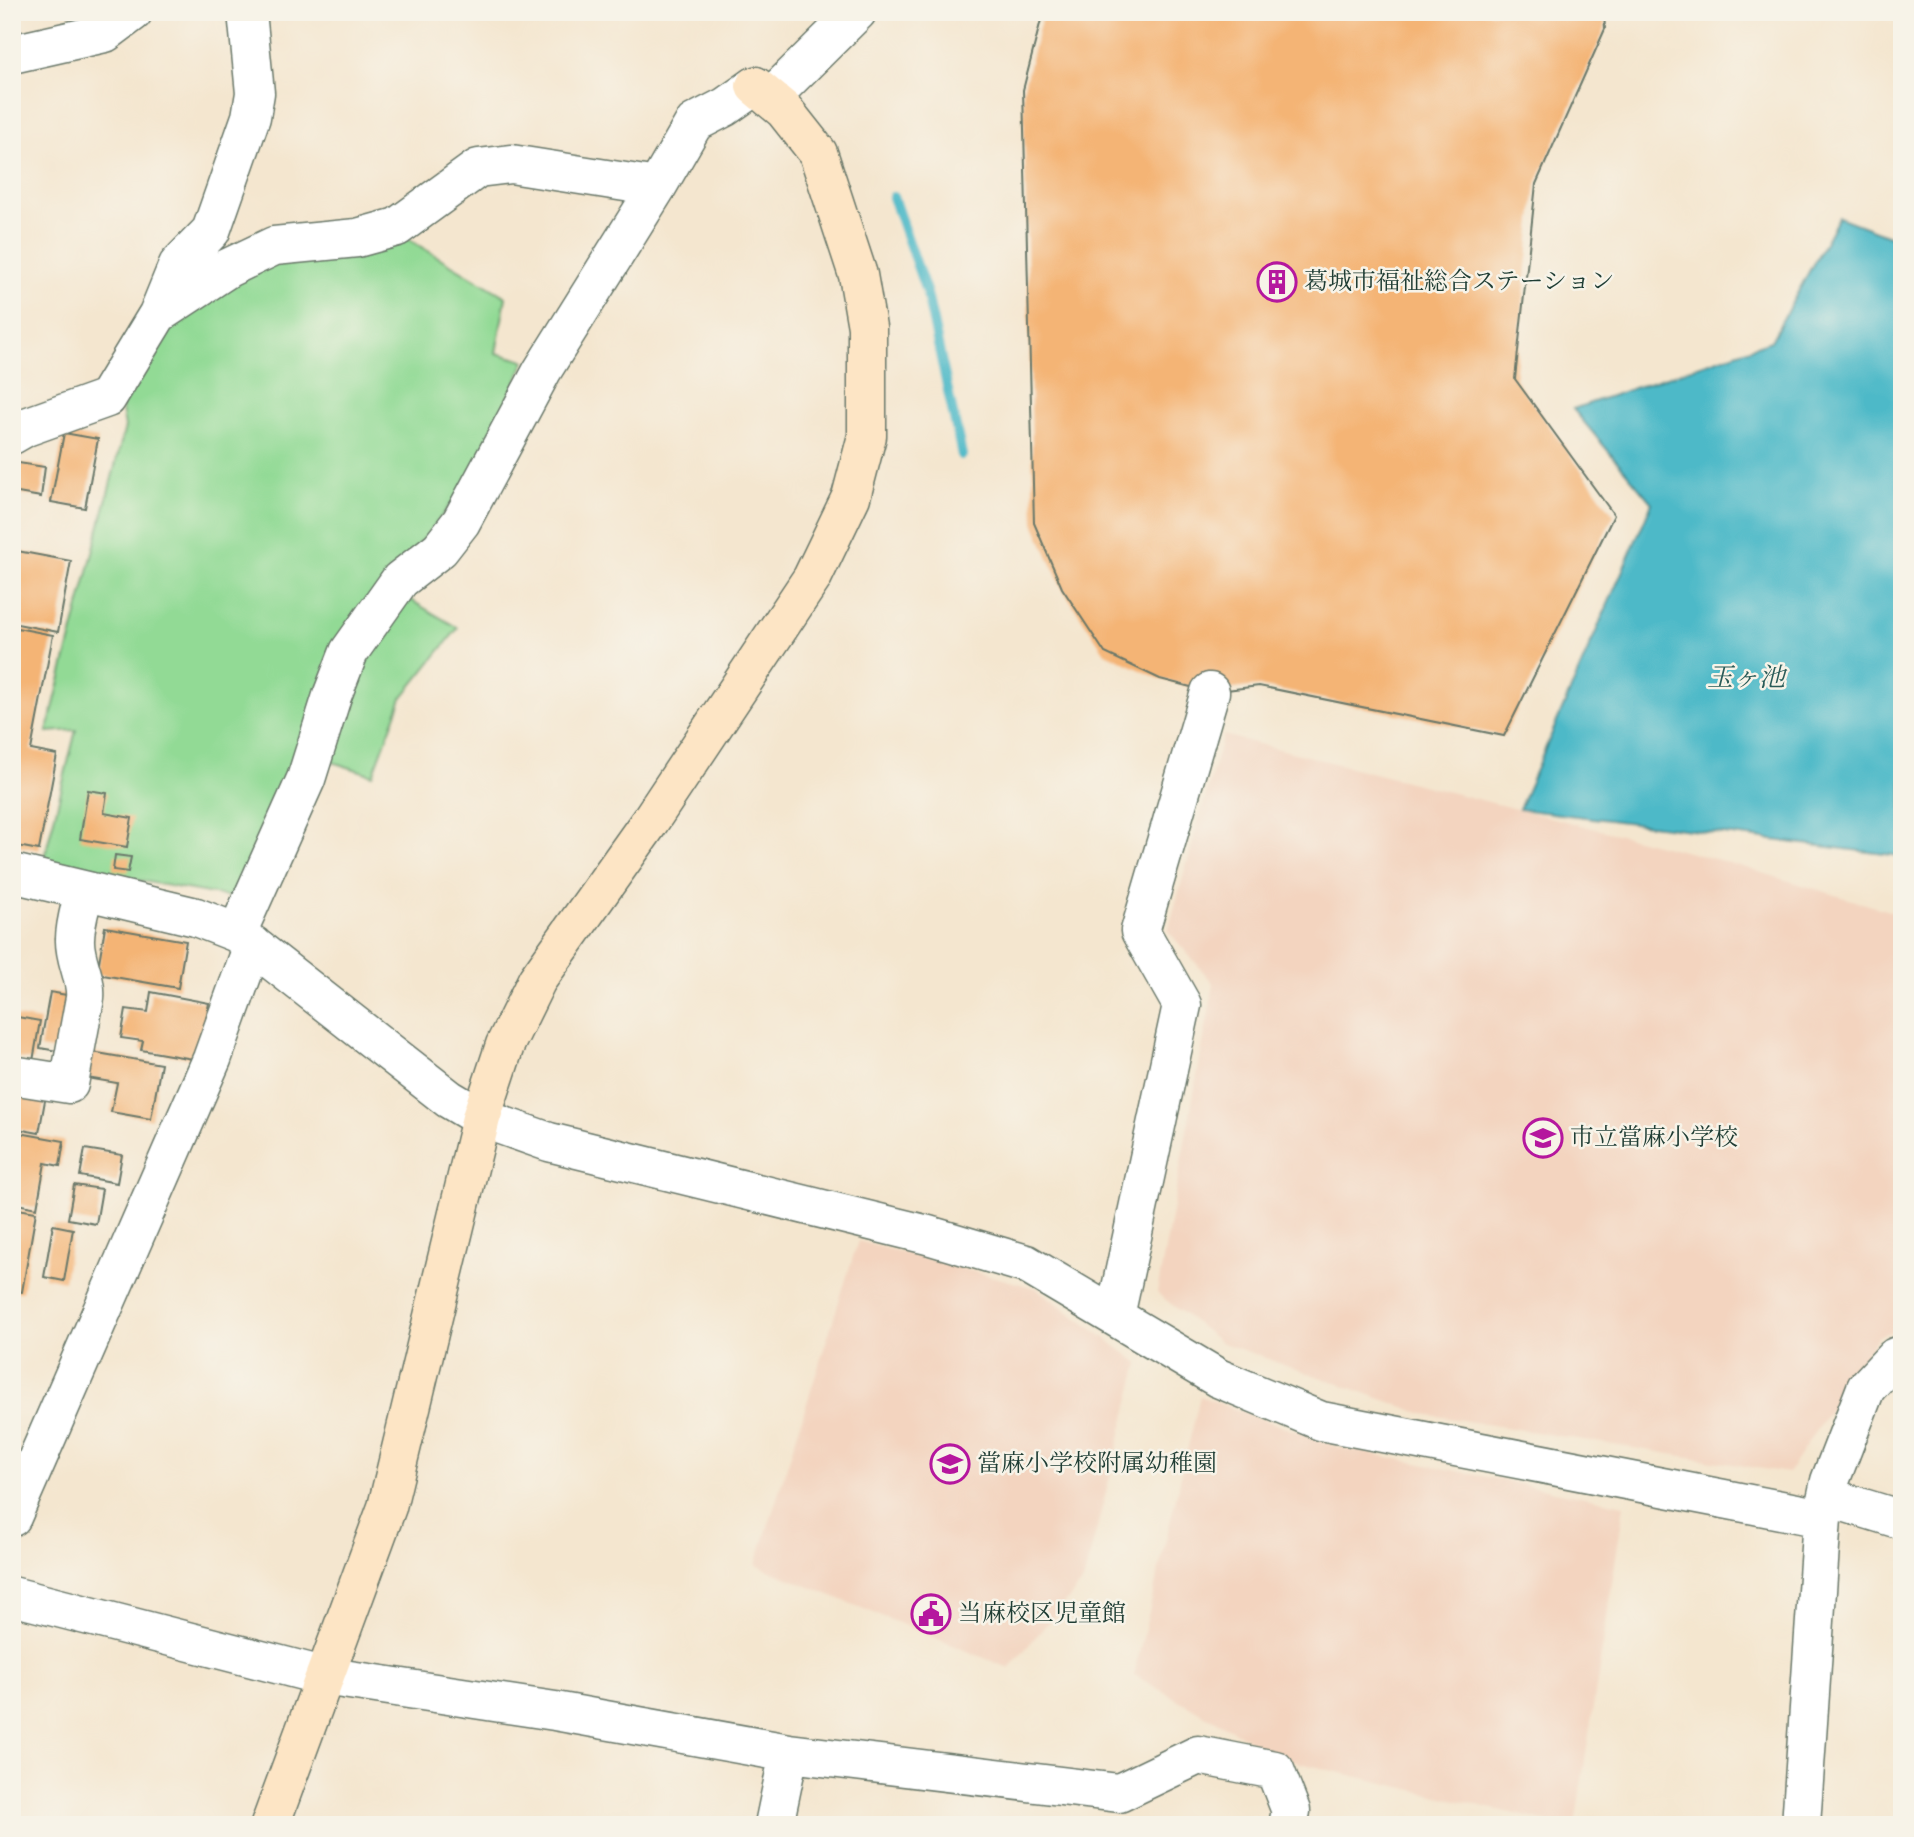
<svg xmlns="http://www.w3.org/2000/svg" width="1914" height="1837" viewBox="0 0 1914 1837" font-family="'IM FELL English','Noto Serif JP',serif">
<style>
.built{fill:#f3d4bf}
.green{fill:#92da95;stroke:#588c64;stroke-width:2}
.water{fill:#4db9c8;stroke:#367b7e;stroke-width:2}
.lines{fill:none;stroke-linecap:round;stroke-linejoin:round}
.stream{stroke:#4db9c8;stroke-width:10}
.building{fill:#f4b474}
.street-casing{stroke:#6a786a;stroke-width:41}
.secondary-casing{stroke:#6a786a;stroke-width:41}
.street{stroke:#fff;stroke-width:38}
.secondary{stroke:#fde5c5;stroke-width:38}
.labels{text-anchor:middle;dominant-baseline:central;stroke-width:5;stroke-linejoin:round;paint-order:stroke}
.poi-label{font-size:24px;fill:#1f3d34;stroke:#f7f3e8;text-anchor:start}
.water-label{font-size:26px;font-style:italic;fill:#2a5c59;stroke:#f7f3e8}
</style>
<rect width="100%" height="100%" fill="#f7f3e8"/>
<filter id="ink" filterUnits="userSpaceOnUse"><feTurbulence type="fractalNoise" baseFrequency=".0143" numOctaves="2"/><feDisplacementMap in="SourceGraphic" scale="14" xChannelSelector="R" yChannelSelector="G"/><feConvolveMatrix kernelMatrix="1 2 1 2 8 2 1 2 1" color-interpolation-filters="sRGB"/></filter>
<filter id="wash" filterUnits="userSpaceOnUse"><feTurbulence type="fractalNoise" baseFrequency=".00686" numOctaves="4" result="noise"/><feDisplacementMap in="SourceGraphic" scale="28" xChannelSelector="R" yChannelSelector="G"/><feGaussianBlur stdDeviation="1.57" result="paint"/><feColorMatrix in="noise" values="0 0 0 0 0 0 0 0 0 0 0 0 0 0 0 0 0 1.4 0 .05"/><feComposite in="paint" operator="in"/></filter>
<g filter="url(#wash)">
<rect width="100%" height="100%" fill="#f4e6cf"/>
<path class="built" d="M1223,735L1719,860L1902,915V1328L1878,1336L1788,1473L1424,1414L1220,1342L1157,1293L1214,984L1168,931Z
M858,1241L1036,1288L1139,1363L1083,1582L1009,1668L756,1565Z
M1200,1396L1338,1447L1624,1505L1575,1825H1561L1283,1759L1134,1675Z"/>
<path class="green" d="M406,238L506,297L496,353L525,361L480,467L424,539L382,583L458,628L402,698L373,775L301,752L235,898L43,863L76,730L47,732L125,427L120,399L169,323L282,256Z"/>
<path class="water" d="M1839,217L1902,241V856L1519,809L1652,503L1573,409L1771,341Z"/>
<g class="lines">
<path class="stream" d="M893,197L927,294L962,455"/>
</g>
<g id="blocks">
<path class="building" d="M1043,12H1604L1605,29L1536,184L1515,379L1614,515L1504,736L1259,686L1210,692L1160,679L1105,653L1062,588L1034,523L1023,90Z
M64,433L98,439L85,508L51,502Z
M12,462L45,467L41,497L12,492Z
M12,550L71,561L58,632L12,623Z
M12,627L53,635L31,750L57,755L39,850L12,845Z
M88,790L107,793L104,813L132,818L127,847L80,839Z
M115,855L131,857L128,872L113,870Z
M105,927L186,941L178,988L97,974Z
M50,992L72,996L63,1052L40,1048Z
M151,992L209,1003L199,1060L141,1050L143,1041L121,1038L126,1009L148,1012Z
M12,1016L40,1021L33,1061L12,1057Z
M92,1052L161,1064L151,1119L111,1112L117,1083L87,1078Z
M12,1089L46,1095L39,1133L12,1128Z
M14,1132L64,1141L60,1166L45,1163L37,1208L12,1203Z
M85,1149L122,1155L117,1183L80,1176Z
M74,1185L102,1189L96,1224L68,1219Z
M12,1208L36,1212L22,1292L12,1291Z
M53,1225L73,1229L64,1281L44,1277Z"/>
</g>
</g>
<g filter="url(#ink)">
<use href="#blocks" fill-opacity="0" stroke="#6a786a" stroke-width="2"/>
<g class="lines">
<g class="street-casing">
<path id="street" d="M12,54L105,33L133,12
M770,98L857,12
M158,314L178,265L211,231L251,117L255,93L247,12
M12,435L26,427L107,398L158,314L228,268L274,246L357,238L397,227L478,168L511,164L657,187
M12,873L196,917L237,933L449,1099L481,1118L549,1142L928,1235L1026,1264L1218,1378L1321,1421L1822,1518
M237,933L306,779L332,696L349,652L400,580L440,549L461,522L542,371L657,187L694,123L725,107L755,86
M12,1075L69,1084L85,998C87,978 74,960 75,939C75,923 81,906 84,891
M1115,1316L1182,1005L1140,931L1210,692
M1827,1497L1902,1520
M12,1517L212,1059L253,945
M12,1596L323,1676L555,1711L789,1753L1119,1793L1198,1755L1275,1770L1291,1811L1288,1825
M774,1825L789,1753
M1801,1825L1822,1518L1830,1481L1866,1388L1895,1357L1902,1355"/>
</g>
<g class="secondary-casing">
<path id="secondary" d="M270,1825L387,1507L481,1118L505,1045L537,980L648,824L812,578L851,497L867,436V327L858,275L818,153L784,110L755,86"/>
</g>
<use href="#street" class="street"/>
<use href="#secondary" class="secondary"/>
</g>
</g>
<defs>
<g id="building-ring" transform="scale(2.0125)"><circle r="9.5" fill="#f7f3e8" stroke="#b5179e" stroke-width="1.5"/><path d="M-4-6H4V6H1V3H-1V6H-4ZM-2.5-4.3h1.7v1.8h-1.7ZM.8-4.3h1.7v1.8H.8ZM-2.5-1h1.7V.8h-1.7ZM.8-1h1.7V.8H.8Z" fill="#b5179e"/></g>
<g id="school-ring" transform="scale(2.0125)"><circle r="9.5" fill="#f7f3e8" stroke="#b5179e" stroke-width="1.5"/><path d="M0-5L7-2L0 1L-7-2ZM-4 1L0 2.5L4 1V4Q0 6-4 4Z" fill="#b5179e"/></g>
<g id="civic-ring" transform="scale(2.0125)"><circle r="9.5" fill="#f7f3e8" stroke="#b5179e" stroke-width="1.5"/><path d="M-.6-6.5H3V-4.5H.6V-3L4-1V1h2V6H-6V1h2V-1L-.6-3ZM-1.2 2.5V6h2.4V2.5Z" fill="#b5179e"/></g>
</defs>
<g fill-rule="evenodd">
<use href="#building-ring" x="1277" y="282"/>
<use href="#school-ring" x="1543" y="1138"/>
<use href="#school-ring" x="950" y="1464"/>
<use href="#civic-ring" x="931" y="1614"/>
</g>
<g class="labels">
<g class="poi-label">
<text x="1304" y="282">葛城市福祉総合ステーション</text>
<text x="1570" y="1138">市立當麻小学校</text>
<text x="977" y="1464">當麻小学校附属幼稚園</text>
<text x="958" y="1614">当麻校区児童館</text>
</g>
<g class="water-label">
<text x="1746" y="678">玉ヶ池</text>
</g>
</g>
<rect width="1914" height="1837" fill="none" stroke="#f7f3e8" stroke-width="42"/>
</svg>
